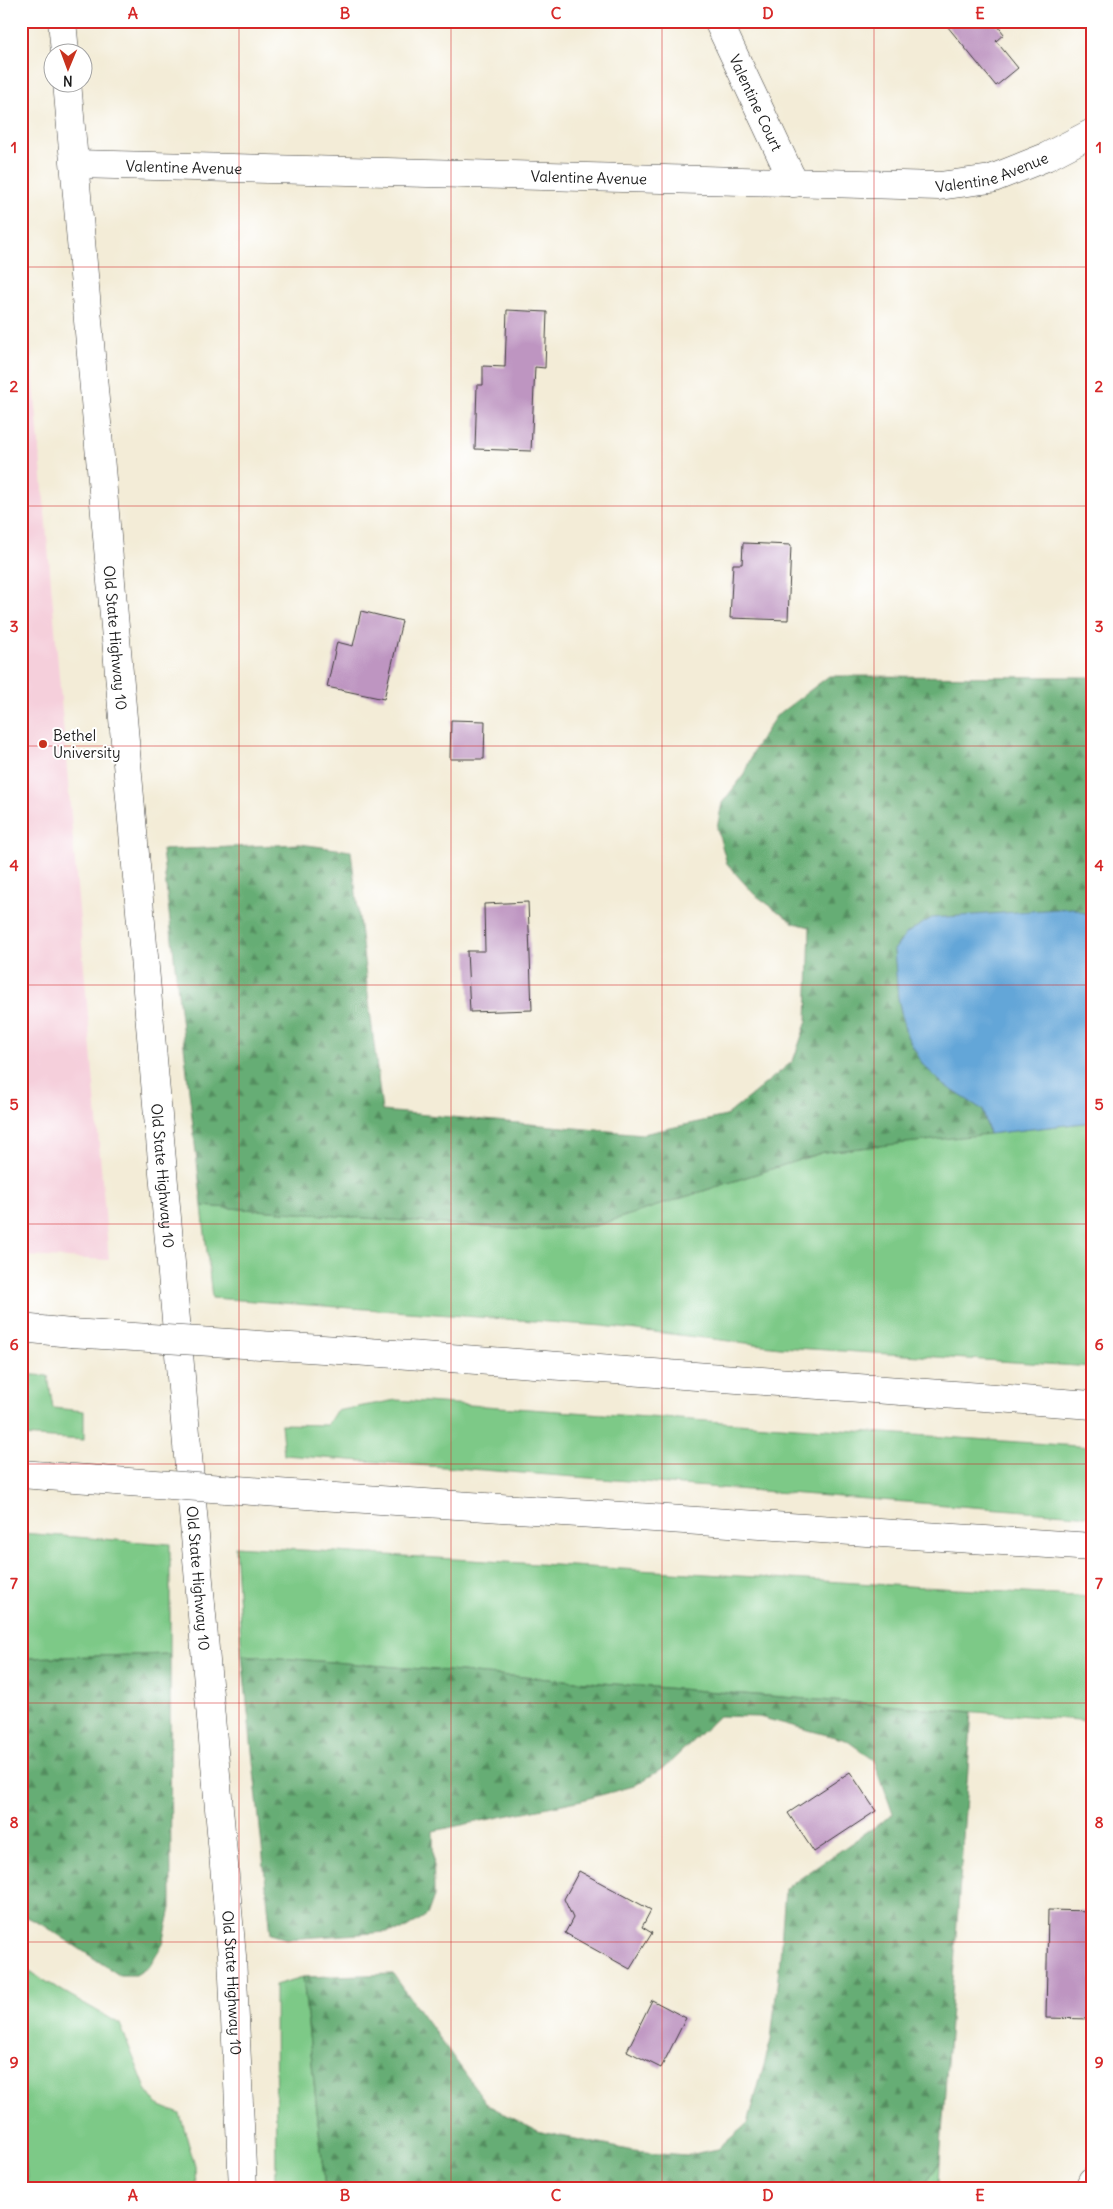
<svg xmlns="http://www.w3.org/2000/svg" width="1113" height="2209" viewBox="0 0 1113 2209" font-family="Delius,sans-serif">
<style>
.built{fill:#f5cfdb}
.green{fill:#7dc987;stroke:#4c7252}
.forest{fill:url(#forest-firs);stroke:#416448}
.water{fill:#64a6d8;stroke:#40617a}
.building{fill:#be95c1}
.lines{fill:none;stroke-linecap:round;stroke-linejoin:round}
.minor-casing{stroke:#3c3b38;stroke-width:29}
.highway-casing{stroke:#3c3b38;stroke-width:29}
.minor{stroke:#fff;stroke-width:28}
.highway{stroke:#fff;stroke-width:28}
.highway-bridge-casing{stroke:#3c3b38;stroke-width:29;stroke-linecap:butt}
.highway-bridge{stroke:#fff;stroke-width:28}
.grid{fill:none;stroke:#d62828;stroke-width:1;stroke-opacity:0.55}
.poi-dot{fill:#c8321e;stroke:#fff;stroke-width:2}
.labels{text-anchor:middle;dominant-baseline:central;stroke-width:4;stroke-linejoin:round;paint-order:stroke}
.street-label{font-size:15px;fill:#1c1c1c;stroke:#fff}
.poi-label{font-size:15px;fill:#1c1c1c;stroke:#fff;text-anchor:start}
.neatline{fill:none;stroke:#d62828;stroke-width:2}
.grid-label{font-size:16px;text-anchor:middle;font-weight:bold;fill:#d62828}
</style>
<defs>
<pattern id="forest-firs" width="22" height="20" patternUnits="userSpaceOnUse" patternTransform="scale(1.25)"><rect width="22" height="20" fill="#66ad74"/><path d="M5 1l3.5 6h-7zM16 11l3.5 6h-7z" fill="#538c5e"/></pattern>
</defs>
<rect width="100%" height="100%" fill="#fff"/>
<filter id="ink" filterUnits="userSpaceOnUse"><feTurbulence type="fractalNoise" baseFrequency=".02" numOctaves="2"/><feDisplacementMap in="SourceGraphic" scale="10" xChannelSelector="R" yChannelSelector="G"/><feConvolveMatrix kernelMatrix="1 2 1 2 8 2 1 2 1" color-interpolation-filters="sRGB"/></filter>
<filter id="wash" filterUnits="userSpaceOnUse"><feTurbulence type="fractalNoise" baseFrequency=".0096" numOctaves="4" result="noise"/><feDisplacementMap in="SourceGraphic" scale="20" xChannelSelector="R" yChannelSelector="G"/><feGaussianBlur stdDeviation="1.12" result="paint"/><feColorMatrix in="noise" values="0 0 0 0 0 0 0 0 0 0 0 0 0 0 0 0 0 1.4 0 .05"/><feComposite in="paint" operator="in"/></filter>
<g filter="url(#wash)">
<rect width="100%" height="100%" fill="#f3ecd7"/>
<path class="built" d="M21,232L109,1260L21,1256Z"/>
<path class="green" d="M1092,1122V1367L780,1347L603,1326L212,1298L202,1206L527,1230L595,1226L824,1152Z
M21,1374L48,1376L53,1408L84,1411V1440L21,1436Z
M396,1400L1092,1447V1516L284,1455L281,1424L327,1425L336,1411Z
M21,1533L170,1544V1654L21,1658Z
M235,1546L1092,1597V1721L242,1655Z
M21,1967L120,2024L146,2089L158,2105L180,2114L195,2166L196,2188H28L23,2144L21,2145Z
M303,1977L325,2188H276L275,1985Z
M940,2162L939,2188H922Z"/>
<path class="forest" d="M829,676L1092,677V919L1089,915L898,998L906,1034L923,1065L983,1110L989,1134L824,1152L595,1226L527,1230L202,1206L162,850L300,844L351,851L382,1111L643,1134L726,1116L793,1061L807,1021L810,927L794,923L754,894L727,864L717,828L722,803L743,776L755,748L776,716Z
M170,1654L171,1908L163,1944L150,1966L136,1975H119L45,1926L21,1914V1658Z
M242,1655L972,1712L940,2162L922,2188H325L303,1977L393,1974L488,2105L537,2131L633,2151L687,2155L718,2149L748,2123L771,2040L780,1958L785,1889L893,1814L874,1760L846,1740L759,1717L719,1716L665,1767L634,1786L582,1800L433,1831L434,1896L427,1915L402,1931L287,1939L271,1934Z"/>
<path class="water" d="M1073,908L1089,915L1092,919V1122L989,1134L983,1110L944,1085L923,1065L906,1034L898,998L894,950L907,933L932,918Z"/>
<g id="blocks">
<path class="building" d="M943,21H994L1004,34L996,41L1018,68L996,86Z
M507,310L547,312L545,368L535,367L531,451L475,449L477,385H483V366L505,367Z
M743,543L791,545L788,620L730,618L733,564H742Z
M361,611L402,621L384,699L327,687L337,642L353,646Z
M451,720L485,721L484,759H450Z
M528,902L532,1010L470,1012L467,951H485L484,904Z
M850,1772L876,1811L814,1852L788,1813Z
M579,1871L651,1910L642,1927L652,1933L630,1969L565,1933L573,1918L564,1899Z
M1048,1910L1092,1911V2019L1046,2018Z
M652,2000L686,2018L661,2068L627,2051Z"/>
</g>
</g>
<g filter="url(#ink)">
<use href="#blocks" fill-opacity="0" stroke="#3c3b38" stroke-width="1"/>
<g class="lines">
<g class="minor-casing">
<g id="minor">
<path d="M62,21L65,52"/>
<path id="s1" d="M718,21L794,183"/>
<path id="s2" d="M67,82L232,1956L243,2188"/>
<path id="s3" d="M75,164L939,186L991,179L1046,157L1092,133"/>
<path d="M1089,2188L1092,2181"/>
</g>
</g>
<g class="highway-casing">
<path id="highway" d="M21,1328L71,1333
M354,1351L1092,1405
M21,1474L47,1476
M320,1496L1092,1547"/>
</g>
<use href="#minor" class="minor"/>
<use href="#highway" class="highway"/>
<g class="highway-bridge-casing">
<path id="highway-bridge" d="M71,1333L354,1351
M47,1476L320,1496"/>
</g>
<use href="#highway-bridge" class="highway-bridge"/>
</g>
</g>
<path class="grid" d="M239,21V2188M451,21V2188M662,21V2188M874,21V2188M21,267H1092M21,506H1092M21,746H1092M21,985H1092M21,1224H1092M21,1464H1092M21,1703H1092M21,1942H1092"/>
<circle class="poi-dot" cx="43" cy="744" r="5"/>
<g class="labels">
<g class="street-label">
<text stroke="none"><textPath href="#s1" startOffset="90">Valentine Court</textPath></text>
<text stroke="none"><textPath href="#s3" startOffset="109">Valentine Avenue</textPath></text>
<text stroke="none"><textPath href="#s3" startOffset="919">Valentine Avenue</textPath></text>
<text stroke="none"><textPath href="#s3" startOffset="514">Valentine Avenue</textPath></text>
<text stroke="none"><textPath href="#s2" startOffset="558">Old State Highway 10</textPath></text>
<text stroke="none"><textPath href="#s2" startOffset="1098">Old State Highway 10</textPath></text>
<text stroke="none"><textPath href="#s2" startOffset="1502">Old State Highway 10</textPath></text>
<text stroke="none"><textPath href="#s2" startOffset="1908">Old State Highway 10</textPath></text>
</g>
<g class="poi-label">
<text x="53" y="735">Bethel<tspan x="53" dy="17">University</tspan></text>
</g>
</g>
<rect width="1113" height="2209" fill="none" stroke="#fff" stroke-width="55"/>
<g transform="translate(68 68) rotate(181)"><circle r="24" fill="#ffffff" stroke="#a4a4a4"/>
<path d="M0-4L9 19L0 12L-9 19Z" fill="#c8321e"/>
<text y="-8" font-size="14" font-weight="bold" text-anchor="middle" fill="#1c1c1c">N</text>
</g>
<rect x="28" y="28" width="1058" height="2154" class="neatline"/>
<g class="grid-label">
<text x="133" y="19">A</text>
<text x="345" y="19">B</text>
<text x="556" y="19">C</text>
<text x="768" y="19">D</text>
<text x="980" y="19">E</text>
<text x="14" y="153">1</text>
<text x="1099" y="153">1</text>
<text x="14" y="392">2</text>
<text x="1099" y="392">2</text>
<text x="14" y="632">3</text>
<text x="1099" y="632">3</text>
<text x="14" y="871">4</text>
<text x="1099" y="871">4</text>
<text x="14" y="1110">5</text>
<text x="1099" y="1110">5</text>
<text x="14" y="1350">6</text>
<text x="1099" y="1350">6</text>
<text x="14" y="1589">7</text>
<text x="1099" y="1589">7</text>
<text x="14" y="1828">8</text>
<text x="1099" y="1828">8</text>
<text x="14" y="2068">9</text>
<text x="1099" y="2068">9</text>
<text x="133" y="2201">A</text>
<text x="345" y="2201">B</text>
<text x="556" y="2201">C</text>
<text x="768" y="2201">D</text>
<text x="980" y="2201">E</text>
</g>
</svg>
